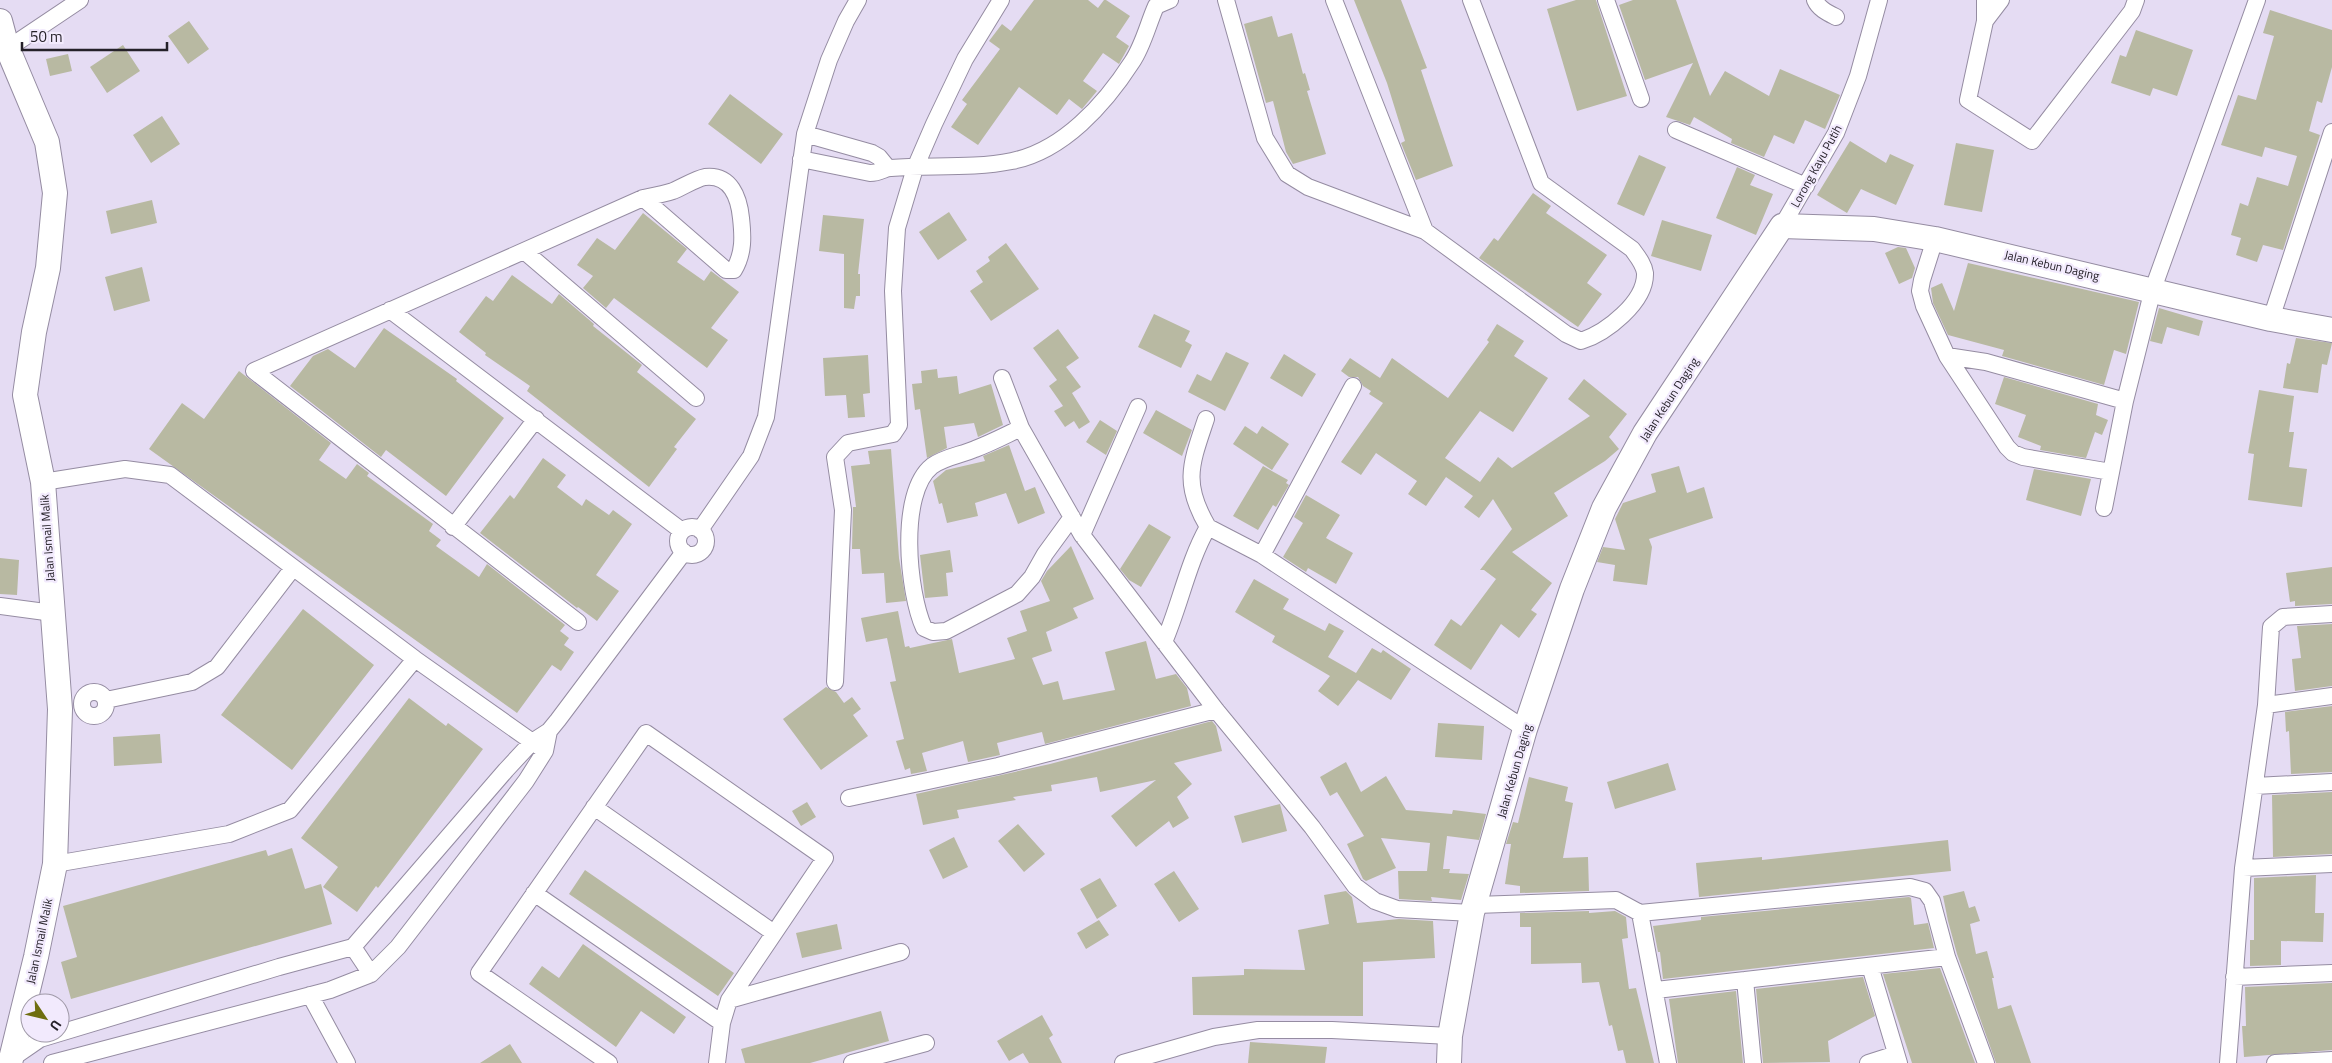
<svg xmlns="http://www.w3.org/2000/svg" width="2332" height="1063" viewBox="0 0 2332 1063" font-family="'Titillium Web',sans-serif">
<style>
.building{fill:#b8b9a2}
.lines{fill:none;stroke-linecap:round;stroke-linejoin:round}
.street-casing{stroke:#958ca2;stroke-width:18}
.secondary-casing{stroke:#958ca2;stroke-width:26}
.street{stroke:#fff;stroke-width:16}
.secondary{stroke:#fff;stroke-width:24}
.labels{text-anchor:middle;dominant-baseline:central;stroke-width:4.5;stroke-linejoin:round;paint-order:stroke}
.street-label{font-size:12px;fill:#252129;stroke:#f2eafd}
</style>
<rect width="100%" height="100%" fill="#e5dcf3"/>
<path class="building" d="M1034,0H1088L1098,8L1104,0H1106L1130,16L1116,37L1129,46L1119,64L1103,53L1083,81L1097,91L1082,109L1069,99L1057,115L1019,87L978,145L951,127L967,104L962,100L1000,49L989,41L1002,24L1011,31Z
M1354,0H1401L1427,68L1421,70L1453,166L1416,180L1401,143L1405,141L1387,83Z
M1576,0H1596L1627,96L1577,111L1547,9Z
M1633,0H1676L1710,96L1725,71L1769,96L1780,69L1840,95L1825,129L1805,120L1794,144L1774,135L1764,157L1731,143L1732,139L1694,117L1690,125L1666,117L1693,63L1645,80L1619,5Z
M2270,10L2332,30V67L2322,103L2317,101L2309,131L2320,135L2283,250L2263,245L2257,262L2236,255L2241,238L2231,235L2240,203L2248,206L2257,177L2288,186L2297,156L2265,147L2262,157L2221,145L2238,95L2256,100L2274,36L2263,33Z
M1272,16L1278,37L1292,33L1303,74L1305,73L1310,90L1307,91L1326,154L1293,164L1286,152L1273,101L1266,103L1244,24Z
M189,21L209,49L188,64L168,36Z
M2136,30L2193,50L2177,96L2153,88L2150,96L2111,83L2120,55L2126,57Z
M123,45L140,71L107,93L90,67Z
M68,54L72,71L50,76L46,59Z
M730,94L783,134L761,164L708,124Z
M162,116L180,144L151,163L133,135Z
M1850,141L1886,163L1890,154L1914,165L1896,205L1861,189L1847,213L1817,195Z
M1956,143L1994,150L1982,212L1944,205Z
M1639,155L1666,167L1644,216L1617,204Z
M1737,167L1755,175L1750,185L1773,194L1756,235L1716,218Z
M1533,193L1551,206L1546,213L1607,255L1587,283L1602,294L1578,327L1479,258L1494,238L1498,241Z
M152,200L157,223L111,234L106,211Z
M949,212L967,240L938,260L919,232Z
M643,213L687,249L677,262L704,281L711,271L739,292L711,328L728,340L707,368L614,298L606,308L583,288L593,276L577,265L597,238L615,250Z
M823,215L864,219L858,274H860V296H856L854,309L844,308V254L819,251Z
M1662,220L1712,235L1701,271L1651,256Z
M1006,243L1039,289L991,321L970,291L983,282L976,271L990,261L988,257Z
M1898,247L1906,248L1915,268L1912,278L1899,284L1885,253Z
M1968,263L2139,302L2126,354L2114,350L2104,385L2002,356L2004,350L1948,335L1933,303L1931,288L1942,283L1954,311Z
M142,267L150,301L114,311L105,277Z
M512,275L552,304L559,294L594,324L593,326L642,365L637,372L696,419L674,447L677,449L649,487L527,391L530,386L485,355L486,353L459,332L486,296L493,301Z
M2159,308L2203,321L2199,336L2167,327L2162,344L2150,341Z
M1154,314L1190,331L1185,341L1192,345L1181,368L1138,347Z
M1497,324L1524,341L1514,356L1548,378L1513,432L1480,411L1445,458L1480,482L1498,457L1512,468L1590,416L1568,399L1584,379L1627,414L1609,437L1619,449L1605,461L1554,493L1568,516L1512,552L1552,583L1531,610L1537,614L1519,638L1501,624L1471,670L1434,645L1451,619L1461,626L1496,579L1484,570H1480L1512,529L1493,499L1479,518L1464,507L1473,496L1446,477L1426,506L1408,494L1417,481L1376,453L1361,475L1341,462L1383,403L1369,394L1371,391L1363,386L1358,377H1349L1341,371L1350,358L1380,378L1392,358L1448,398L1489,342L1487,340Z
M384,328L457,379L456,381L504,418L446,496L386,450L381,457L290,386L313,356L328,349L355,368Z
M1058,329L1079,358L1066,367L1081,387L1072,393L1090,422L1079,429L1074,421L1065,427L1054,411L1063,406L1049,386L1057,380L1033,348Z
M2296,338L2332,343L2327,365L2322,364L2318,393L2283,388L2287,363L2290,364Z
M1226,352L1249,363L1225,411L1188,392L1197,374L1211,381Z
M1284,354L1316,374L1302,397L1270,378Z
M868,355L870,393L863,394L865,417L848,418L846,395L825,396L823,358Z
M937,369L938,378L957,376L959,394L991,384L1003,425L978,437L974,423L944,427L947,448L927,458L920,409L915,410L912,384L922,383L921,371Z
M239,371L331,443L319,460L346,479L357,464L369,473L367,476L433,524L429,531L441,540L436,546L479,577L487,564L565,625L560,631L569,638L564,645L574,652L561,671L552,665L517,713L149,449L182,403L204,419Z
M2004,377L2098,404L2096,415L2108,420L2102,435L2095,432L2086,458L2040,450L2041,446L2018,437L2026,415L1995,404Z
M2259,390L2294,396L2289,432H2294L2289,467L2307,469L2302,507L2248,500L2254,454L2248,453Z
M1156,410L1192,430L1182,456L1143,433Z
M1100,420L1117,431L1106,455L1086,442Z
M1245,426L1257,434L1262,426L1289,444L1272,470L1233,444Z
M1009,445L1025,491L1035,487L1045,513L1018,524L1006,493L975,503L978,516L947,523L942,503L939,504L933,481L946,470L985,461L983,456Z
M891,449L899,558L906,601L886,603L884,573L862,574L860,549H852L853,507H856L851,466L870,464L868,451Z
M543,458L566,475L557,487L582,506L586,499L609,515L613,510L632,524L596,575L619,591L597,621L578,607L577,608L480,533L510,495L514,499Z
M1263,466L1288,480L1286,483L1289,485L1276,507L1273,505L1258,530L1233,516Z
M1679,466L1687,493L1704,487L1713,518L1649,539L1652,547L1647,585L1613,581L1615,565L1597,562L1603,547L1625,550L1615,519L1623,503L1656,492L1651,474Z
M2034,469L2091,479L2081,516L2026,500Z
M1306,495L1340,515L1326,538L1353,553L1336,584L1308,568L1306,572L1283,557L1303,523L1294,517Z
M1149,524L1171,537L1141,587L1129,580L1120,569Z
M1071,546L1094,599L1073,608L1078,618L1046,632L1052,651L1032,658L1043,685L1058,681L1063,700L1115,690L1105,652L1146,641L1156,679L1176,674L1187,688L1191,706L1045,744L1042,732L997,743L1000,755L968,762L963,741L922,753L927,771L911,774L910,768L905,770L896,741L904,739L890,682L896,681L887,638L866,642L861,618L898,611L905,647L909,646L910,648L952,639L959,673L1015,659L1007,638L1027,631L1020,611L1050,601L1041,581L1047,571Z
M950,550L953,572L946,573L948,596L925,598L920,555Z
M0,558L19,560L17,595L0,594Z
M2332,567V604L2295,606V601L2290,602L2286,573Z
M1254,579L1289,599L1283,609L1325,631L1329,623L1344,631L1328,657L1356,673L1372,648L1381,653L1383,650L1411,669L1391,700L1358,680L1338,706L1318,691L1330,676L1272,642L1275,636L1235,612Z
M303,609L374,665L292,770L221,715Z
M2332,624V686L2295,691L2292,659L2301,658L2297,626Z
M826,687L836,692L844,703L852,697L861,709L853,715L868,736L821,770L783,719Z
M409,698L446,726L448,723L483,749L378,888L376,886L357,912L323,887L338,867L301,838Z
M2332,706V772L2291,774L2289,731L2286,732L2285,712Z
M1212,721L1216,726L1222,751L1174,763L1192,784L1177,797L1189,818L1173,828L1169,821L1136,847L1111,816L1156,780L1100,792L1097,777L1051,785L1052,791L1013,797L1016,800L957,810L959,818L923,825L916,794L1050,764Z
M1438,723L1484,726L1482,760L1435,757Z
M160,734L162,763L114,766L113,737Z
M1346,762L1361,792L1386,776L1406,810L1452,814L1453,810L1486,814L1479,840L1447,836L1443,869H1450L1449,873L1469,874L1461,900L1431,897L1432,901L1399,899L1398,871H1427L1430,843L1381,838L1396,868L1366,881L1363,879L1347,844L1364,836L1337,792L1330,796L1320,777Z
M1668,763L1676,790L1615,809L1607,782Z
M1529,777L1568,787L1565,801L1573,803L1563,858L1588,857L1589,891L1520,893V886L1505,884L1511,844H1506L1513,822L1518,823Z
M2332,792V854L2273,857L2272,795Z
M807,802L816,817L801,826L792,811Z
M1280,804L1287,831L1242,843L1234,816Z
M1018,824L1045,854L1024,872L998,841Z
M954,837L968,867L943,879L929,850Z
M1948,840L1951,871L1699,897L1696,863L1762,857V860Z
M292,848L305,889L321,884L332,924L71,999L61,962L77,957L63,906L266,850L268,856Z
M585,870L734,973L718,996L569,894Z
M1174,871L1199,909L1179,922L1154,884Z
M2316,875L2315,913H2324L2323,942L2281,941V965L2250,966V940H2254V878Z
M1100,878L1117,906L1097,919L1080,889Z
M1346,891L1352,897L1357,923L1399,919L1433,921L1435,958L1363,962V1016L1193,1015L1192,977L1244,975V969L1305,970L1298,930L1329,924L1324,895Z
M1964,891L1969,908L1975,906L1980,921L1970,924L1976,954L1987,951L1994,978H1992L1998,1009L2011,1005L2031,1063H1996L1957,954L1948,921L1943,896Z
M1909,897L1911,898L1914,925L1928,923L1934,948L1663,979L1660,952H1658L1653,926L1701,920V917Z
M1589,911V913L1615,911L1626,917L1628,938L1622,939L1629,989L1636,988L1654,1063H1626L1623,1050L1618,1051L1612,1025L1609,1026L1599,982L1582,983L1581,963L1531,964V927H1520V913Z
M1099,920L1109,935L1086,949L1077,933Z
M837,924L842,949L802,958L796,933Z
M583,944L686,1017L674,1034L641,1011L616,1047L529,984L542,966L559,978Z
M1940,968L1975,1063H1912L1883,974Z
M1863,977L1875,1016L1828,1041L1830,1062L1763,1063L1756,989Z
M2332,983V1050L2244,1057L2242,1026H2246L2245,987Z
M1736,991L1743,1063H1678L1669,999Z
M881,1011L889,1041L810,1063H745L741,1049Z
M1042,1015L1053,1035L1049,1038L1062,1063H1029L1023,1053L1009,1061L997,1041Z
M1250,1042L1327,1047L1325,1063H1248Z
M510,1044L522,1063H480Z"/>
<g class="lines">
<g class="street-casing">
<path id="street" d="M1226,0L1265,138L1287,174L1308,187L1425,231L1566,334L1581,341C1606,333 1646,302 1645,273C1644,264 1637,256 1632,249L1541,183L1471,0
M1334,0L1425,231
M1606,0L1641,99
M1815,0C1819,9 1828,13 1836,17
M1985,0V21L1968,100L2032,141L2132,11L2136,0
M1985,21L2001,0
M1,53L80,0
M1676,130L1806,186
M805,134L872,153L879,157L888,168
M801,159L870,173C881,173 884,168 891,168C930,165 973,169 1012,161C1063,151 1105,104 1132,62C1143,46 1148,24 1156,6L1170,0
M1782,226L1836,133L1858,76L1879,0
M1935,239L1922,280L1920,291L1924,306L1947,356L2007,447L2013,453L2023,457L2111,472
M524,251L696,398
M390,310L682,531
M2271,319L2332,132
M1947,356L1986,362L2125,401L2153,289L2257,0
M1002,378L1021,428L1082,535L1216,710L1312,827L1355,886L1375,901L1397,909L1472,913
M1206,419C1191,464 1182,483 1208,527
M1021,428C1006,435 991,443 975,449C961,455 944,457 932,466C898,493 908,593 924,628L933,632L946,631L1017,594L1032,577L1045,554L1072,517
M43,482L125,469L170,475L415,659L541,748
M2104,508L2125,401
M453,527L536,419
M678 541a14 14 0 1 1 28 0a14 14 0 1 1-28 0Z
M700,530L751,456L766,417L805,134L829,60L846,21L858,0
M1082,535L1138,407
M1262,555L1353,386
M0,606L53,613
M578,622L254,371L643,198C653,196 664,194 673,191C683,187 695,179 705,177C731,174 739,198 741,218C743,236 744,253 734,270H726L643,198
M1164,642C1180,605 1188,562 1208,527L1262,555L1525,729
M835,682L843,510L835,457L848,443L893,434L899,425L893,291L897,228L915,168L934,124L965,59L1001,0
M82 704a12 12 0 1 1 24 0a12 12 0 1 1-24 0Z
M106,700L192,682L217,667L293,568
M2266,705L2332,696
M2255,786L2332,782
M849,798L998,766L1216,710
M594,807L774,933
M55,864L229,834L290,810L415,659
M2243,868L2332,864
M534,893L722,1023
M1476,905L1616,900L1640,913L1910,887L1925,891L1932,901L1947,957L1986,1063
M1640,913L1668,1063
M353,947L371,974
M1870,966L1899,1063
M2234,977L2332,973
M1745,980L1753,1063
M1656,990L1947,957
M310,995L347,1063
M729,1000L901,952
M11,1059L40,1039L279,967L353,947L506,770L532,742L549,731L558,720L684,552
M52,1063L330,990L371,974L398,947L526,781L545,751L549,731
M609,1063L479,973L646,733L825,858L729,1000L722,1023L717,1063
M852,1063L926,1043
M1123,1063L1214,1037L1258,1030H1332L1450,1036
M1868,1063L1896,1054
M2228,1063L2243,868L2266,705L2271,627L2283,617L2332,614
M2275,1063L2332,1060"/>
</g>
<g class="secondary-casing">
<path id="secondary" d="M0,21L7,47L47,142L55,193L48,268L34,332L25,395L43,482L60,709L55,864L36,957L10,1063
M1449,1063L1450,1036L1472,913L1525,729L1572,589L1604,508L1645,433L1782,226L1874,229L1935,239L2271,319L2332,330"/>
</g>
<use href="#street" class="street"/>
<use href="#secondary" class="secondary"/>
</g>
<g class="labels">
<g class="street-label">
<text transform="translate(1816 166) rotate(-61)">Lorong Kayu Putih</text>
<text transform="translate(2052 265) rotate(13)">Jalan Kebun Daging</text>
<text transform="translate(1669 399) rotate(-57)">Jalan Kebun Daging</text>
<text transform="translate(47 538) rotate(-94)">Jalan Ismail Malik</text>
<text transform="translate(1514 771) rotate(-74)">Jalan Kebun Daging</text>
<text transform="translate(39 941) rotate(-78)">Jalan Ismail Malik</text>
</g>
</g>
<g transform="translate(45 1018) rotate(125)"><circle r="24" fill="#f2eafd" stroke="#a09aa8"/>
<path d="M0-4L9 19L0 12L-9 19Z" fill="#6f6e10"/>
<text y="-8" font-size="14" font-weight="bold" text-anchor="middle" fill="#252129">U</text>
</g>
<path d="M22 42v8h145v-8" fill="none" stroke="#252129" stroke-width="2.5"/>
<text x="30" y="42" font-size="15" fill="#252129" stroke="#f2eafd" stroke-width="4" paint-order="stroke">50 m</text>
</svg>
